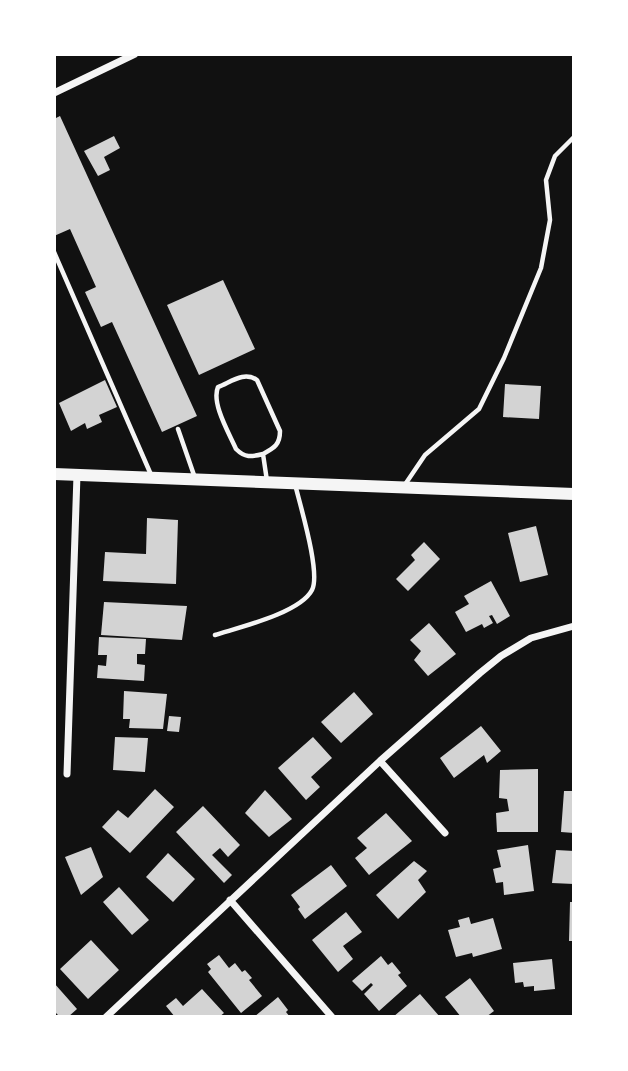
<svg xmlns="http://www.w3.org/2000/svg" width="628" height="1071" viewBox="0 0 628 1071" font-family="'PT Sans',sans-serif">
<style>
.building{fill:#d3d3d3}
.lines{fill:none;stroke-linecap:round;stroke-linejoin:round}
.service{stroke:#f5f5f5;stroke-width:4.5}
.minor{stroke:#f5f5f5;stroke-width:7}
.secondary{stroke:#f5f5f5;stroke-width:12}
</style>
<rect width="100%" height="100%" fill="#111"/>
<path class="building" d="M60,116L197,416L162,432L112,322L101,327L85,292L96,287L70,229L54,236V119Z
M114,136L120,148L104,157L110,170L98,176L84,151Z
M223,280L255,349L199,375L167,305Z
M105,380L117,407L99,415L102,422L87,429L85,423L71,431L59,403Z
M505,384L541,386L539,419L503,417Z
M147,518L178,520L176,584L103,581L105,552L146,554Z
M536,526L548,575L520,582L508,533Z
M424,542L440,559L408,591L396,579L415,560L411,555Z
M491,581L510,616L497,624L492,615L489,616L493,623L484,628L482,624L466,632L455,612L469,604L464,596Z
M104,602L187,606L182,640L101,635Z
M429,623L456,654L428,676L414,660L421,651L410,640Z
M99,637L146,639L145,654H137V664L145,665L144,681L97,678L98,665L106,666L107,655H98Z
M124,691L167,694L163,729L129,728L130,719H123Z
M354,692L373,714L341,743L321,722Z
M169,716L181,717L179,732L167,731Z
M481,726L501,751L487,763L484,755L454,778L440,758Z
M115,737L148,738L145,772L113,770Z
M313,737L332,758L311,777L320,787L306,800L278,768Z
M538,769V832H497L496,813L509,811L507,799L499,798L500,770Z
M155,789L174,807L130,853L102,827L118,810L128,818Z
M265,790L292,819L269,837L245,813Z
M564,791H574V833L561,832Z
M203,806L240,845L228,857L220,848L212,855L232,875L224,883L176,832Z
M386,813L412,841L369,875L355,858L367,848L357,838Z
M528,845L534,891L504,895L503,882L496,883L493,869L501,867L497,850Z
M91,847L103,877L81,895L65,857Z
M556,850L574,851V884L552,883Z
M168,853L195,879L173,902L146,877Z
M414,861L427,871L418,880L426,892L398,919L376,895Z
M331,865L347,886L305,919L298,909L300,907L291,895Z
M119,887L149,920L132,935L103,902Z
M570,902H574V941H569Z
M346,912L362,932L343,946L353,959L338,972L312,940Z
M469,917L471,924L493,918L502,949L473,957L472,953L456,957L448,930L460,927L458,920Z
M91,940L119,970L88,999L60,969Z
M219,955L229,968L235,963L242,972L245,970L252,978L249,980L262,996L241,1013L208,972L211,969L207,964Z
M381,956L388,965L392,962L401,973L398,975L407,986L379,1011L364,994L373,985L371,983L362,991L352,981Z
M552,959L555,989L534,991V986L524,987L523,982L515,983L513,963Z
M470,978L494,1011L486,1017H461L445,997Z
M54,983L77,1009L68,1017H60L54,1011Z
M202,989L224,1013L219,1017H175L166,1006L176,998L183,1006Z
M420,994L440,1017H393Z
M278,997L288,1010L286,1012L290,1017H254Z"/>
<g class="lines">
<path class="service" d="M54,252L152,477
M178,429L195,478
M263,454C274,448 280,445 280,431L257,380C244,371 231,382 218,387C211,403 229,433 236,449C245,458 251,457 263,454L267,481
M404,486L425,455L479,409L504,358L541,268L550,220L546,180L555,156L574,137
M215,635C240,627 300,613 312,590C321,573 300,505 295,484"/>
<path class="minor" d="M54,93L135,54
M380,761L445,833
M67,774L77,475
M230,900L332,1017
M106,1017L380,761L480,673L501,656L531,638L574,626"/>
<path class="secondary" d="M54,474L574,494"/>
</g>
<rect width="628" height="1071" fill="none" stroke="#ffffff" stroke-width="112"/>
</svg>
